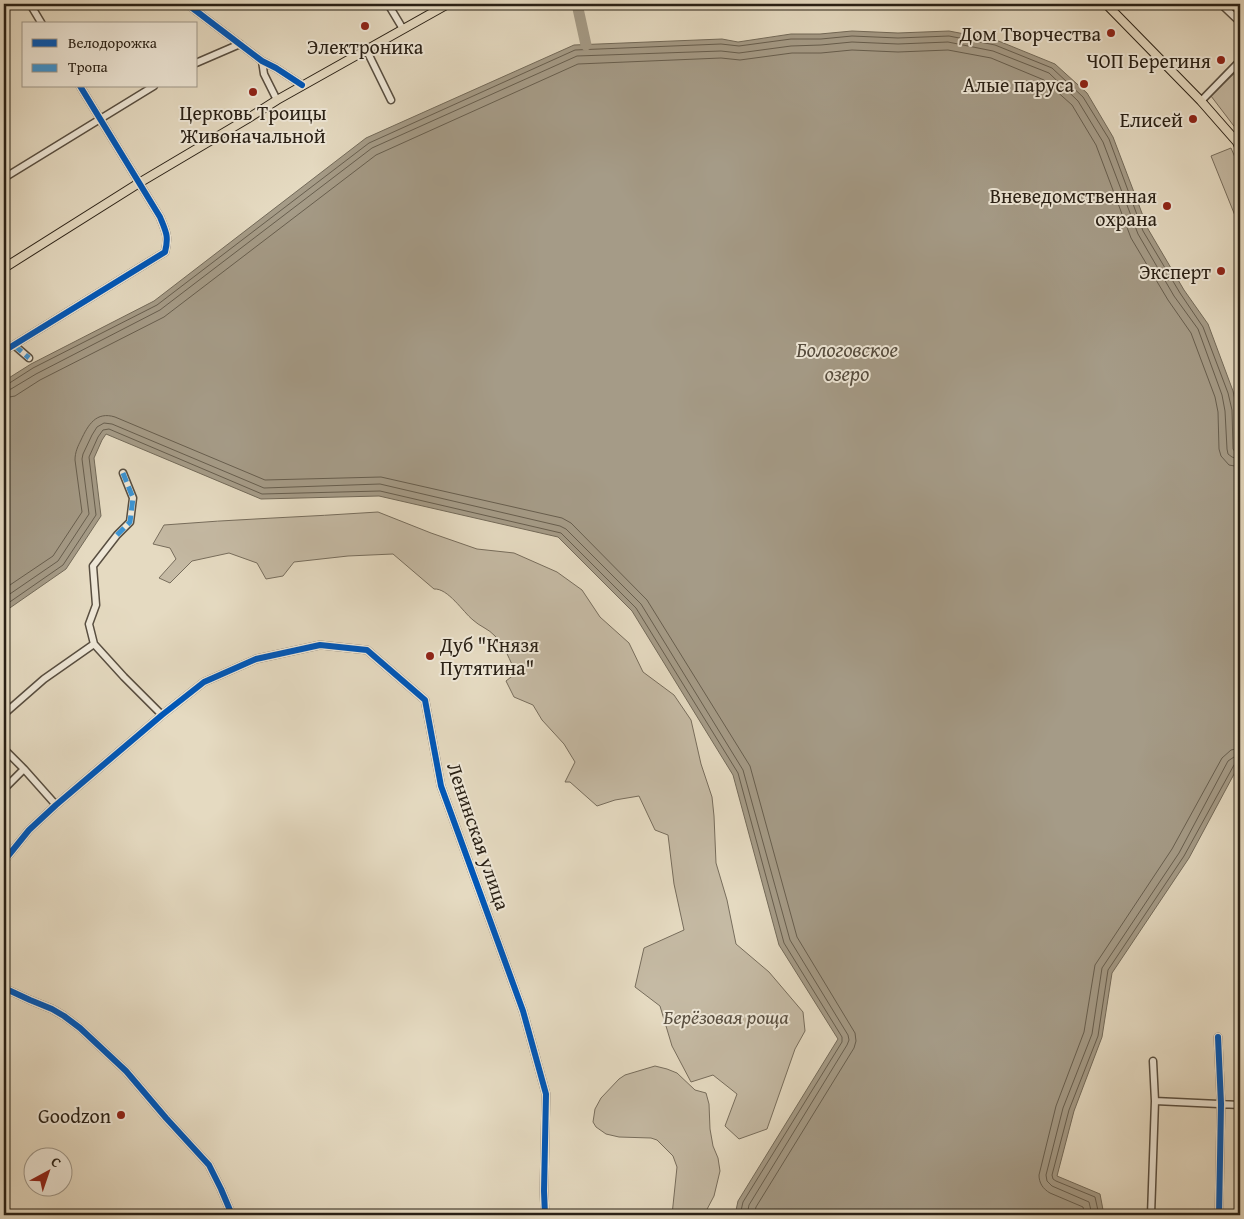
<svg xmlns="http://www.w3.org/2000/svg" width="1244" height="1219" viewBox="0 0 1244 1219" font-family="'Gentium Book Plus',serif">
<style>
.green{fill:#c5baa4;stroke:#776d5c}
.water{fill:#a59b87;stroke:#736a59}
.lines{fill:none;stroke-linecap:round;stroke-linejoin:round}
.shore{stroke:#675e4e;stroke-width:1}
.river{stroke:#a59b87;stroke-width:11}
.minor-casing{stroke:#584e40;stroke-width:9}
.major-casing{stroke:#292015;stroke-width:10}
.minor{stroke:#eee7d7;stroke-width:6}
.major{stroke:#e5dac1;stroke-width:8}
.quiet{stroke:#3c94d3;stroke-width:5;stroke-dasharray:10 5;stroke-linecap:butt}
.cycleway-casing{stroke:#eee7d7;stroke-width:9}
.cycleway{stroke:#0057b8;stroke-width:6}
.poi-dot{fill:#8f2418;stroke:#eee7d7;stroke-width:2}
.labels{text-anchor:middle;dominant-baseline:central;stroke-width:4;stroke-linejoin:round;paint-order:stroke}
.poi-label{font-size:20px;fill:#292015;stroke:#eee7d7;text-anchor:end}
.street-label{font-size:20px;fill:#292015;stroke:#eee7d7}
.park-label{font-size:20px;font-style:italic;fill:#584e40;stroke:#eee7d7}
.water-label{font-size:21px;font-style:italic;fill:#544b3d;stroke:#eee7d7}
</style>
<rect width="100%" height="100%" fill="#e5dac1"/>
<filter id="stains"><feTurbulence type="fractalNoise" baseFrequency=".004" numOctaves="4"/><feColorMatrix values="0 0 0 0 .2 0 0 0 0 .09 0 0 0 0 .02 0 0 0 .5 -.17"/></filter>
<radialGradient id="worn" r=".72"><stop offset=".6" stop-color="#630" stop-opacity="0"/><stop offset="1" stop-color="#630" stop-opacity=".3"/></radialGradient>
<path class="green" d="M797,4H852L848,7L843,9L807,8L802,7Z
M1240,68V134L1211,96Z
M1231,148L1240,169V228L1211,156Z
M378,512L431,533L477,549L514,553L557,572L582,590L600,617L629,643L643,672L674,695L691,720L701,764L712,797L714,816L716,863L727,900L736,944L769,972L803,1012L805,1031L795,1049L767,1129L739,1139L725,1126L737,1094L713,1075L691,1082L672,1046L660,1006L635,987L644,948L684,930L674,884L668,835L655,830L639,796L615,800L597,806L570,782H565L575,762L564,744L542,720L533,705L514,697L506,681L516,673C510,661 505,646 495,636C489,629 479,626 473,620C463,612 448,588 434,589L393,554L348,556L294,562L283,576L266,579L257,563L229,553L192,561L170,583L159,578L176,559L170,548L153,544L164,525C235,519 307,517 378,512Z
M655,1066L667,1069L677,1073L695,1090L706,1093L709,1104L710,1129L713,1146L718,1158L720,1171L714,1196L704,1215H672L677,1167L673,1156L657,1140L651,1138L619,1137L606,1134L596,1127L593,1122L595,1109L601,1098L619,1079L625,1075Z"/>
<path class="water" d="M852,31L898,33L949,31L996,40L1055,64L1087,93L1113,137L1148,229L1184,290L1208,324L1233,391L1237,409L1239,477L1240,479V763L1189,858L1112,973L1102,1037L1074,1111L1057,1176L1100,1194L1104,1215H735L738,1201L838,1039L779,945L733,775L632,611L558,537L379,496L261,499L106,434L102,440L94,458L101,516L66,569L4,612V381L31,364L154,301L366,138L574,45L722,39L738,42L791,34H820Z"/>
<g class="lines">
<path class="shore" d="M4,385L8,384L33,368L157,305L369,143L575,50L721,44L739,46L791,39H821L852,36L898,38L949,36L995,45L1052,68L1083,97L1109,139L1143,231L1180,293L1203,327L1228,393L1232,410L1233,449L1236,453H1240
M4,391L11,389L36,374L160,310L372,148L577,56L721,51L739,53L791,46L821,45L852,42L898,44L948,42L993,51L1049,73L1078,101L1103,142L1138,234L1174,296L1198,329L1222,395L1225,411L1227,449L1228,454L1232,457L1240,460
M4,398L15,396L40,380L164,317L376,155L578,64L721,58L740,60L792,53H821L852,50L898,52L948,50L991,58L1044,80L1072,105L1096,145L1131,238L1168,300L1191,333L1215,397L1218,412L1219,449L1221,456L1229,465L1240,467
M4,589L53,556L82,512L75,460C75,452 78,446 81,440C88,425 96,411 115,417L265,480L381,477L562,518L571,523L647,600L750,766L797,937L855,1033L856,1041L854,1048L756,1207L754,1215
M4,598L58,561L89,514L82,459L83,454L92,435L97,427L104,423L112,424L264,488L380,484L560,526L566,529L641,604L743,770L790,940L848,1035L849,1040L847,1045L749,1205L747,1215
M4,606L63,565L96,515L89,457L98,437L103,430L109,429L262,494L380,491L561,533L636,608L738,773L784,943L842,1037V1042L743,1202L740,1215
M1085,1215L1083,1207L1050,1193C1043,1189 1039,1183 1039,1175L1056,1106L1084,1032L1095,965L1172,849L1222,758L1231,750L1240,748
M1092,1215L1089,1202L1052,1186L1047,1181L1046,1175L1063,1108L1092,1034L1102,968L1179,853L1228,761L1234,757L1240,755
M1099,1215L1095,1197L1056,1181L1053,1179L1052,1175L1069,1110L1098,1036L1108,970L1184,856L1234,765L1236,762H1240"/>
<path class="river" d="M577,4L586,45"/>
<g class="minor-casing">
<path id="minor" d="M30,4L42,24
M187,4L262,61L276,68L302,85
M388,4L403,29
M1221,4L1240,22
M366,49L391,100
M262,61L264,74L277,100
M196,63L240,44
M1201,101L1240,61
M4,178L154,86
M14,345L29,358
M4,351L165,252C169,236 166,232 160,217L80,86
M123,473L133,498L130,522L117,535L93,566L96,605L89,624L94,644L124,677L162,715
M4,714L44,679L94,644
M4,749L24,769L56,805
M4,789L24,769
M4,861L29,830L56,805L162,715L204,682L256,659L320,645L367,650L425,700L441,786L523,1011L546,1094L544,1191L545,1215
M4,988L30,1000L52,1009L64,1016L80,1028L126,1071L166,1118L209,1165L221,1189L232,1215
M1218,1037L1221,1104L1219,1215
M1155,1101L1240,1105
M1151,1215L1155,1101L1153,1061"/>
</g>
<g class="major-casing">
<path id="major" d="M1106,4L1201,101L1237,142L1240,149
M4,268L139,183L247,119L277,100L448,4"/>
</g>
<use href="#minor" class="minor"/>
<use href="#major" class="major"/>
<path class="quiet" d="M14,345L29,358
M117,535L130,522L133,498L123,473"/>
<g class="cycleway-casing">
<path id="cycleway" d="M187,4L262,61L276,68L302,85
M4,351L165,252C169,236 166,232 160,217L80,86
M4,861L29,830L56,805L162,715L204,682L256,659L320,645L367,650L425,700L441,786L523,1011L546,1094L544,1191L545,1215
M4,988L30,1000L52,1009L64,1016L80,1028L126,1071L166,1118L209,1165L221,1189L232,1215
M1218,1037L1221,1104L1219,1215"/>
</g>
<use href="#cycleway" class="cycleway"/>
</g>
<g class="poi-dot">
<circle cx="365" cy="26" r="5"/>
<circle cx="1111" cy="33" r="5"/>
<circle cx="1221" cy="60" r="5"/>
<circle cx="1084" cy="84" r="5"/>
<circle cx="253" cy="92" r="5"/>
<circle cx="1193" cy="119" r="5"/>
<circle cx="1167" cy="206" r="5"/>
<circle cx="1221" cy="271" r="5"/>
<circle cx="430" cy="656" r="5"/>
<circle cx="121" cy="1115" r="5"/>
</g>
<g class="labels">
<g class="poi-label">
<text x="1101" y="33">Дом Творчества</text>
<text x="365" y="46" text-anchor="middle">Электроника</text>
<text x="1211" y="60">ЧОП Берегиня</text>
<text x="1074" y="84">Алые паруса</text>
<text x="253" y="112" text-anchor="middle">Церковь Троицы<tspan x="253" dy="23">Живоначальной</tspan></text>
<text x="1183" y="119">Елисей</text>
<text x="1157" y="195">Вневедомственная<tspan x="1157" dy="23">охрана</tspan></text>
<text x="1211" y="271">Эксперт</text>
<text x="440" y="644" text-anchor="start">Дуб "Князя<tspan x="440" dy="23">Путятина"</tspan></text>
<text x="111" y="1115">Goodzon</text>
</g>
<g class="street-label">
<text transform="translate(479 836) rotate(71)">Ленинская улица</text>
</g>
<g class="park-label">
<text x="726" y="1016">Берёзовая роща</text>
</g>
<g class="water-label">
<text x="847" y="349">Бологовское<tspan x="847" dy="24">озеро</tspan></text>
</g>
</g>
<rect width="1244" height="1219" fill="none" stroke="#e5dac1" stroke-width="20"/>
<rect x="5" y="5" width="1234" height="1209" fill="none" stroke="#292015" stroke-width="2.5"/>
<rect x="10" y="10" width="1224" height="1199" fill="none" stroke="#292015"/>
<rect x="22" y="22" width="175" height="65" fill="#eee7d7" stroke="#9f9789"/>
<rect x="32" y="39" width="25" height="8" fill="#0057b8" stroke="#9f9789"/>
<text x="68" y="48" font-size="15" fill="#292015">Велодорожка</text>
<rect x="32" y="64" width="25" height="8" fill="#3c94d3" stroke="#9f9789"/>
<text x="68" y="72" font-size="15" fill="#292015">Тропа</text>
<g transform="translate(48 1172) rotate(40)"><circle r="24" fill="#eee7d7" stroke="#9f9789"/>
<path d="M0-4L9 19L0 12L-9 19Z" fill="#8f2418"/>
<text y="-8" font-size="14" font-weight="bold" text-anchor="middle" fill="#292015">С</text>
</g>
<rect width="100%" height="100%" filter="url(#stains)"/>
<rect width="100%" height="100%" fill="url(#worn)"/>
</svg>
